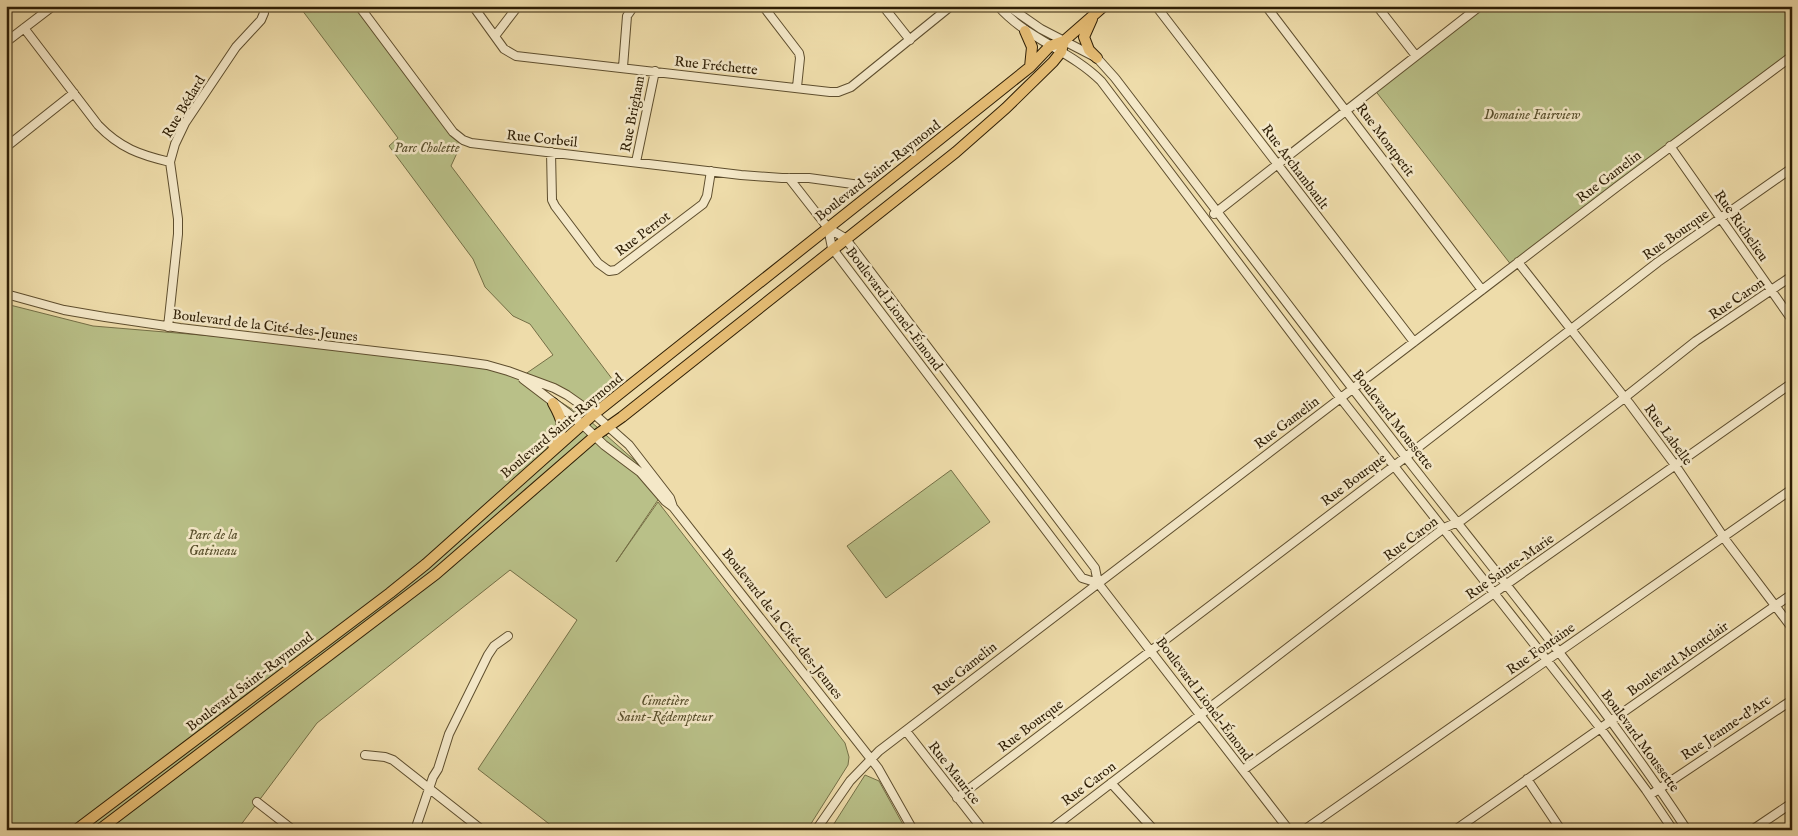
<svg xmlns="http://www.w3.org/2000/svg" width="1798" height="836" viewBox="0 0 1798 836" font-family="'IM FELL English',serif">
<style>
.green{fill:#b9c088;stroke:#746f46}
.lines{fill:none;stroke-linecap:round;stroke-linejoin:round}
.minor-casing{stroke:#5e4e2e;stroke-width:10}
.major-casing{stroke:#2e1e05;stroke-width:12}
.minor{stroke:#f4e8c8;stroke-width:8}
.major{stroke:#e7be75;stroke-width:10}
.labels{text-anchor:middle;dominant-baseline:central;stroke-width:5;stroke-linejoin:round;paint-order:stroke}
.street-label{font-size:14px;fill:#2e1e05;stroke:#f4e8c8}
.park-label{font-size:14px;font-style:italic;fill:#584f2c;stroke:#f4e8c8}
</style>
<rect width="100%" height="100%" fill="#eedcaa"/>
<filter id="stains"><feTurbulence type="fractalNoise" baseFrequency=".004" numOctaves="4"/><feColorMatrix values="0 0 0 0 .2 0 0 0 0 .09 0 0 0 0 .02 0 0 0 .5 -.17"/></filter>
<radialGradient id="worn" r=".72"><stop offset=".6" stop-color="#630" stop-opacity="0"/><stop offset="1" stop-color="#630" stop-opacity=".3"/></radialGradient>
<path class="green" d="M299,6H359L463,140L451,166L622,392L594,414L577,401L523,378L589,420L642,467L664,491L616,562L658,502L845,743L849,757L848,765L807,830H557L478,769L577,620L510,570L317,723L237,830H6V304L93,326L428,354L521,377L553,355L530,324L513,316L485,287L473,259L389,146L398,138Z
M1480,6H1792V56L1512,266L1374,89Z
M951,470L990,522L886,598L847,546Z
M865,775L879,781L906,830H830Z"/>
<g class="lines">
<g class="minor-casing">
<path id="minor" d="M359,6L453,132L463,140L471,143L741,175L782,178H809L860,185
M473,6L504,49L516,56L830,92H838L851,87L951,6
M763,6L799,53L800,58L797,87
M883,6L910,40
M998,6C1028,40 1070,50 1101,81L1335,391L1601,729L1646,790L1673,830
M1008,6L1041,29L1097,58L1115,78C1211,205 1307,330 1404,455C1500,578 1601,699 1687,830
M1156,6L1414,342
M1266,6L1482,290
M1377,6L1416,56
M24,28L98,125C120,148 140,155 170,162
M495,36L518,6
M6,42L53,6
M623,67L627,16L634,6
M1670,146L1792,320
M6,147L74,93
M551,152L552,200L555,206L598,263L609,271L616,270L624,264L703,204L707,196L711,171
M636,162L655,71
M789,178L828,228L845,238L1095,568L1098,583
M1214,214L1480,6
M828,228L832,248L1082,578L1098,583L1289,830
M1518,262L1629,403L1675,465L1727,542L1792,628
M6,294L64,310L105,317L180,328L451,360L487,365L508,371L554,388L567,395L594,414L629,445L670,498L673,507L878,768L913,830
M168,327L178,234V219L170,162L175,144L185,123L236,47L261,20L264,13L263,6
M523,379L582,424L604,445L640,472L665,501L673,507
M906,731L983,830
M365,755L385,757L393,760L482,830
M1243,770L1792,383
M1527,779L1561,830
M1111,783L1154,830
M1650,795L1792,700
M957,798L1394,466L1658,262L1792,168
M257,802L293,830
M415,830L433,777L438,769L449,734L488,655L494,646L508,636
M816,830L850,781L879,751L1618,186L1792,56
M1050,830L1444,528L1462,520L1619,402L1696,341L1792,276
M1304,830L1792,489
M1455,830L1792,594
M1752,830L1792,803"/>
</g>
<g class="major-casing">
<path id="major" d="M1092,19L1084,37L1089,50L1097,58
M1025,31L1032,47L1030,67
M553,403C563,421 566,427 553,445
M76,830L390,593L426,564L594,414L920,155L1030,67L1050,46L1064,41L1104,6
M99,830L436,574L595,436L622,417L956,152L1006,108L1053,62L1061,52L1064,41"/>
</g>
<use href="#minor" class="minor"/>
<use href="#major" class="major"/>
</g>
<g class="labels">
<g class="street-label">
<text transform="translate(716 66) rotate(6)">Rue Fréchette</text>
<text transform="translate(184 107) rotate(-59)">Rue Bédard</text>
<text transform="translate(633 114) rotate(-79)">Rue Brigham</text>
<text transform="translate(542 139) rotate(6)">Rue Corbeil</text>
<text transform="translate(1385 140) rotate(53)">Rue Montpetit</text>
<text transform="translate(1295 167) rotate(53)">Rue Archambault</text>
<text transform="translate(878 171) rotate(-38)">Boulevard Saint-Raymond</text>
<text transform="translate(1609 177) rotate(-37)">Rue Gamelin</text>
<text transform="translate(1741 226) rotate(55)">Rue Richelieu</text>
<text transform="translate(643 234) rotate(-37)">Rue Perrot</text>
<text transform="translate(1676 235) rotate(-35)">Rue Bourque</text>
<text transform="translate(1737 299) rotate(-34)">Rue Caron</text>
<text transform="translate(894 309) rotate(53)">Boulevard Lionel-Émond</text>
<text transform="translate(265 326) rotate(7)">Boulevard de la Cité-des-Jeunes</text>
<text transform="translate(1393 420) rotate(52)">Boulevard Moussette</text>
<text transform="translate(1287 423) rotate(-37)">Rue Gamelin</text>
<text transform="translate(562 426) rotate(-40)">Boulevard Saint-Raymond</text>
<text transform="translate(1668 435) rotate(54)">Rue Labelle</text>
<text transform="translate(1354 480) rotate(-37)">Rue Bourque</text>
<text transform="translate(1411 539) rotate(-37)">Rue Caron</text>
<text transform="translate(1510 567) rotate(-35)">Rue Sainte-Marie</text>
<text transform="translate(782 624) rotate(52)">Boulevard de la Cité-des-Jeunes</text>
<text transform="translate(1541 649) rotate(-35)">Rue Fontaine</text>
<text transform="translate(1678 659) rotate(-35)">Boulevard Montclair</text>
<text transform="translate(965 669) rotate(-38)">Rue Gamelin</text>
<text transform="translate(250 682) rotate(-37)">Boulevard Saint-Raymond</text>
<text transform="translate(1204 699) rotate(53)">Boulevard Lionel-Émond</text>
<text transform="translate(1031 726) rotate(-37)">Rue Bourque</text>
<text transform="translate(1726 728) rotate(-34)">Rue Jeanne-d'Arc</text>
<text transform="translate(1640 741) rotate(54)">Boulevard Moussette</text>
<text transform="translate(954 773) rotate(52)">Rue Maurice</text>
<text transform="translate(1089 784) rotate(-37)">Rue Caron</text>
</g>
<g class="park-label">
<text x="1532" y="115">Domaine Fairview</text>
<text x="427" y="148">Parc Cholette</text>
<text x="213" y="535">Parc de la<tspan x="213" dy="16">Gatineau</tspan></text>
<text x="665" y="701">Cimetière<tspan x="665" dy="16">Saint-Rédempteur</tspan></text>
</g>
</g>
<rect width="1798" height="836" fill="none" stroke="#eedcaa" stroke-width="25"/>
<rect x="8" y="8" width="1783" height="821" fill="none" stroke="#2e1e05" stroke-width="2.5"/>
<rect x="12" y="12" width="1773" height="811" fill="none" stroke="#2e1e05"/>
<rect width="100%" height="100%" filter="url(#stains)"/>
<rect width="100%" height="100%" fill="url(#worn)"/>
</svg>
